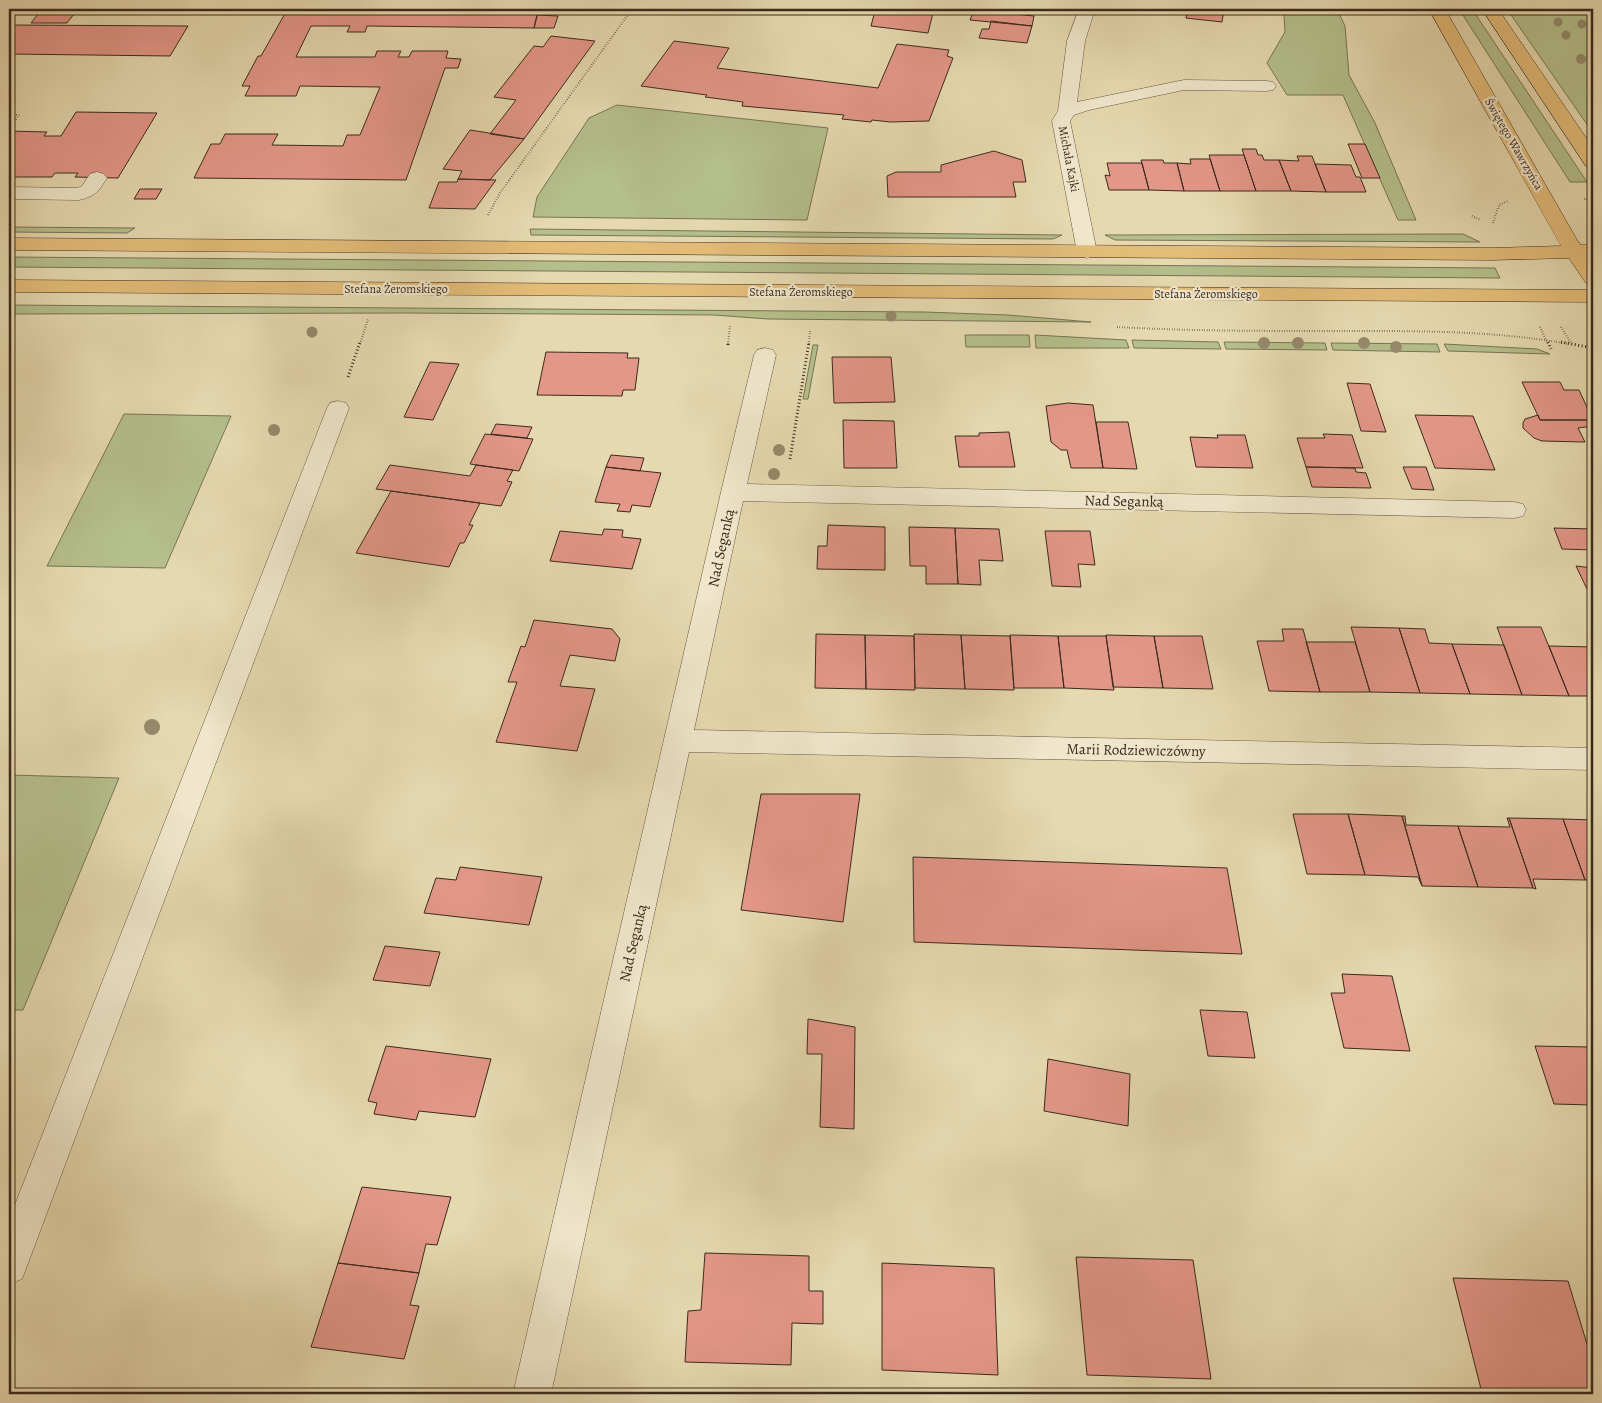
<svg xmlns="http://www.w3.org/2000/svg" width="1602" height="1403" viewBox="0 0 1602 1403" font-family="Alegreya,serif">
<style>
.green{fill:#b4bf8b;stroke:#787455}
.building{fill:#e39788;stroke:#3c2a1f}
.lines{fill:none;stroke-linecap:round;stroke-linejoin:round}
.minor-casing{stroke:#665643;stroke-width:1}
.major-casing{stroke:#3c2a1f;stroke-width:1}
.path-far1{stroke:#3c2a1f;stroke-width:2;stroke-dasharray:0.5 2;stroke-linecap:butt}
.path{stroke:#3c2a1f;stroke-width:3;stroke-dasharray:1 2.5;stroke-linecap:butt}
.minor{fill:#efe6cb;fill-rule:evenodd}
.major{fill:#e3bc78;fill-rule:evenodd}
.tree{fill:#96896c}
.labels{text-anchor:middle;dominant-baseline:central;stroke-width:4.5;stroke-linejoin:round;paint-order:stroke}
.far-street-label{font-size:12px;fill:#3c2a1f;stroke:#efe6cb}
.street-label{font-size:15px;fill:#3c2a1f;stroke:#efe6cb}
</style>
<rect width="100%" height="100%" fill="#e6d9af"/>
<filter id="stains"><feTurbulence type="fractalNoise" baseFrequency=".004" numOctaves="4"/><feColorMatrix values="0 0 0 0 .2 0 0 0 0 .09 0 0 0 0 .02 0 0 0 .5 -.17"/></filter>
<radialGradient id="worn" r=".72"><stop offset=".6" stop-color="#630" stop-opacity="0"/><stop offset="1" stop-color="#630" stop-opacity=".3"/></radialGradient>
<path class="green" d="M1272,9H1337L1345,26L1349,75L1375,123L1416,220H1398L1343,95H1287L1267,63L1285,32L1284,14Z
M1459,9H1472L1587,182H1570Z
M1507,9H1593V133L1509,12Z
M617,105L828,128L807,220L533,217L537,197L589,118Z
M9,227L135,228L127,233L9,232Z
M530,229L1062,235L1053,239L531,235Z
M1463,234L1480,242L1115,240L1105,235Z
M9,257L1495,268L1500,278L9,267Z
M9,305L924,312L1008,315L1091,322L768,319L714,315L406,313L9,314Z
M965,335H1029L1030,347H966Z
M1035,335L1126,340L1129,348H1036Z
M1132,340L1218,342L1221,349L1134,348Z
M1224,342L1325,343L1327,350L1226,349Z
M1331,343L1437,344L1440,352L1333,350Z
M1444,344L1537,349L1550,354L1448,351Z
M813,345H818L808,399H803Z
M124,414L231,416L165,568L47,566Z
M9,775L119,778L23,1010H9Z"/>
<path class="building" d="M880,9H934L928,33L871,26L875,11H879Z
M1188,9H1224L1222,22L1186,18Z
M287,10H314L538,12L534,28L367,26L365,32H347L350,26H311L296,57H375L377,51H401L398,57H409L412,51H448L446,58L461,59L458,68H445L406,180L194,178L211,144H220L225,134H278L272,145L343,146L347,135H360L380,87L300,86L296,96H245L250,86H242L258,56H261Z
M974,10L1034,16L1032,26L970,20Z
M38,14H74L67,23H31Z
M537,15L558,16L554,28H534Z
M991,21L1032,26L1027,43L979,38L982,29H989Z
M9,25L188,26L170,56L9,54Z
M551,36L595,41L524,139L490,134L516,100L494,97L534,46L543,47Z
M674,41L729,48L717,68L878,88L897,44L949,50L947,56L953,58L929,121L890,122L872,120L871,122L842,119L844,115L742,106L743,102L705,97L707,95L641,86Z
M76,112L157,113L118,178L75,177L78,173H55L52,177H12L15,172H9V131L47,132L44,136H61Z
M470,130L489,133L524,139L490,180L458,179L462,171L443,169Z
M1348,144H1365L1380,178H1362Z
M1242,149H1256L1258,155H1262L1264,160H1279L1291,191H1256Z
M994,151L1022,160L1026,182H1013L1016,197H888L887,176L896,172H941V165Z
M1209,155H1244L1256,191H1220Z
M1297,156H1312L1326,192L1291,191L1279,160L1299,161Z
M1190,159H1210L1220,191H1184L1177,163L1191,164Z
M1141,160H1163L1164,163H1177L1184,191L1149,190Z
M1107,163H1142L1149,190H1109L1105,175L1110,176Z
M1315,164L1351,165L1356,177H1360L1366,192H1326Z
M458,179L496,180L475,209L429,208L439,182H457Z
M140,189H162L156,199H134Z
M546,352L628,353L627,358H639L635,390H623L622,396L537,395Z
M832,357H891L895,402L834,403Z
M430,362L459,364L433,420L404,417Z
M1522,382H1560L1564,390H1579L1593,420H1540Z
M1347,383L1370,384L1386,432L1361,431Z
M1068,403L1093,405L1103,468H1071L1067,450H1061L1051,442L1046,406Z
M1415,415L1473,416L1495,470L1435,468Z
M1538,415L1540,420H1593V426L1578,428L1585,442L1542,441L1534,438L1523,428V423L1525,419Z
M843,420L894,421L897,468H844Z
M1096,422H1128L1137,469L1103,468Z
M496,424L532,427L527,438L491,434Z
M1009,432L1015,467H959L955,436H979V433Z
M485,434L533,439L519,471L470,464Z
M1323,434L1352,435L1363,468L1306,467L1297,438H1325Z
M1217,435H1245L1253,468L1196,467L1190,437L1218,438Z
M611,455L644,458L640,471L606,467Z
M390,465L470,476L476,465L513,470L507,481L512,482L501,506L376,489Z
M606,467L661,473L650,507L632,505L630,512L617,511L620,504L595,502Z
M1306,467L1355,468L1356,472L1366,473L1371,488L1312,487Z
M1403,467H1426L1434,490L1412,489Z
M391,491L480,503L469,525H473L464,543H460L449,567L356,553Z
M828,525L885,527V570L817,569L818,546H827Z
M909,527L955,528L958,584H926V566H910Z
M955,528L999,529L1003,561L979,560L981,585L958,584Z
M1554,528L1593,529V550L1562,549Z
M604,529L623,530L622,537L641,539L632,569L550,561L560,531L602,535Z
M1045,531H1090L1095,565L1078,564L1081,587L1052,586Z
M1576,566L1593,568V590L1587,589Z
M534,620L612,629L620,639L615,661L570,655L560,686L595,689L577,751L496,742L517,682H508L521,646L525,647Z
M1351,627L1399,628L1420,693L1370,692Z
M1497,627H1541L1569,696L1522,695Z
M1399,628L1425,629L1429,643L1452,644L1470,694L1420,693Z
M1282,629H1303L1320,692L1269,691L1257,641H1284Z
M816,634L865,635L866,689L815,688Z
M914,634L961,635L965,689L915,688Z
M865,635L914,636L915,690L866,689Z
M961,635L1010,636L1014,690L965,689Z
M1010,635L1058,636L1064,688H1014Z
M1106,635L1154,636L1163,688L1113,687Z
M1058,636H1106L1114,690L1064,688Z
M1154,636H1202L1213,689L1163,688Z
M1306,642H1355L1370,692H1320Z
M1452,644L1504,645L1522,695L1470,694Z
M1549,646L1593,647V696H1569Z
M761,794H860L843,922L741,910Z
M1293,814H1348L1365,875L1307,874Z
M1348,814L1402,816L1422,886L1418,877L1365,875Z
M1402,816H1405L1406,825L1458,826L1478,887L1422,886Z
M1507,818H1509L1533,888L1478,887L1458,826L1510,827Z
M1509,818L1563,819L1585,880L1533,879L1536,889L1533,888Z
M1563,819L1593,820V880H1585Z
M913,857L1227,868L1242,954L914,942Z
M460,867L542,877L529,925L424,913L436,878L456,880Z
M385,946L440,952L430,986L373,980Z
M1342,974L1392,976L1410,1051L1344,1048L1331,993H1345Z
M1200,1010L1247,1012L1255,1058L1208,1056Z
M808,1019L855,1027L854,1129L820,1127L822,1054H807Z
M386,1046L491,1059L475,1117L419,1111L416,1120L374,1114L377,1103L368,1101Z
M1535,1046L1589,1047L1593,1060V1105L1554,1104Z
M1048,1059L1130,1074L1128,1126L1044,1111Z
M362,1187L451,1197L437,1245L426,1244L419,1273L338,1263Z
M705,1253L809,1256V1291H823V1324L792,1323L791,1365L685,1362L688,1311L701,1310Z
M1076,1257L1193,1260L1211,1379L1087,1375Z
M338,1263L419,1273L410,1305L419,1306L404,1359L311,1347Z
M882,1263L994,1268L998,1375L882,1370Z
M1453,1278L1568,1281L1593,1364V1393L1481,1389Z"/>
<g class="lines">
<g class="minor-casing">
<path id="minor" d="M1079,9H1095L1085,41L1077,102L1184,80L1267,81L1273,82L1276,86L1273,90L1267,91L1184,90L1089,110L1074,115L1070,121L1097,252L1094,256L1087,258L1080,256L1077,252L1052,121L1058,111L1067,41Z
M97,172L104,174L107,178C98,192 96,196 79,200L9,199V187L77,188L82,186L90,174Z
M765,348L773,350L776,355L747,484L1514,502L1523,504L1526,510L1523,516L1514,518L743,501L694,730L1593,748V770L689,752L551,1394H513L721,492L754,355L757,350Z
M338,401L346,403L349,408L27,1266L22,1279L9,1284V1220L327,408L330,403Z"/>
</g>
<g class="major-casing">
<path id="major" d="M1429,9H1445L1577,240L1581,245H1593V257H1589L1593,264V285L1586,283L1569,258L1492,260L9,250V238L1492,248L1561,246Z
M1482,9H1498L1593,148V168L1586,166Z
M9,280L1593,290V302L9,292Z"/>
</g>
<path class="path-far1" d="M9,115H19L9,130
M1584,199H1593
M488,215L500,193L632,9
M1472,216L1481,220
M1493,223L1499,205L1508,201
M1117,327C1189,331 1261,331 1334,331C1412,331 1492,330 1569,344
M1540,327L1548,344
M1561,327L1571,343
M360,344L368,319
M728,344L730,326
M809,344L810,330"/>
<path class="path" d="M1548,342L1551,349
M1561,342L1593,348
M728,345V342
M348,377L360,342
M790,459L809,342"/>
<use href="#minor" class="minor"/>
<use href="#major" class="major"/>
</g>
<g class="tree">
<circle cx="1558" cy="22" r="4.5"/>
<circle cx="1582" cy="24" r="4.5"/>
<circle cx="1566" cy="35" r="4.5"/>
<circle cx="1581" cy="59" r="5"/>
<circle cx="891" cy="316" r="5.5"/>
<circle cx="312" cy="332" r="5.5"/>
<circle cx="1264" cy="343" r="6"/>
<circle cx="1298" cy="343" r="6"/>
<circle cx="1364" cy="343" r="6"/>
<circle cx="1396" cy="347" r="6"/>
<circle cx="274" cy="430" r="6"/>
<circle cx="779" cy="450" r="6"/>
<circle cx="774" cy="474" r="6"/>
<circle cx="152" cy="727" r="8"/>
</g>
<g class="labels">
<g class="far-street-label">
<text transform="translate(1514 144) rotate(60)">Świętego Wawrzyńca</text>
<text transform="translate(1069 159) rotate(79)">Michała Kajki</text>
<text x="396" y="289">Stefana Żeromskiego</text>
<text x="801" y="292">Stefana Żeromskiego</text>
<text x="1206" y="294">Stefana Żeromskiego</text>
</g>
<g class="street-label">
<text transform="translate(1124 501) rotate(1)">Nad Seganką</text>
<text transform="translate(721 548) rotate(-78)">Nad Seganką</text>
<text transform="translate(1136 750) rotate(1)">Marii Rodziewiczówny</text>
<text transform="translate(633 943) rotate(-77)">Nad Seganką</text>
</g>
</g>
<rect width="1602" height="1403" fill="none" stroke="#e6d9af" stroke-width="30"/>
<rect x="10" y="10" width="1582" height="1383" fill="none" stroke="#3c2a1f" stroke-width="2.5"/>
<rect x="15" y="15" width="1572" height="1373" fill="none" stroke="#3c2a1f"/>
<rect width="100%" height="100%" filter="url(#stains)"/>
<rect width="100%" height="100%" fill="url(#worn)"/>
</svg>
